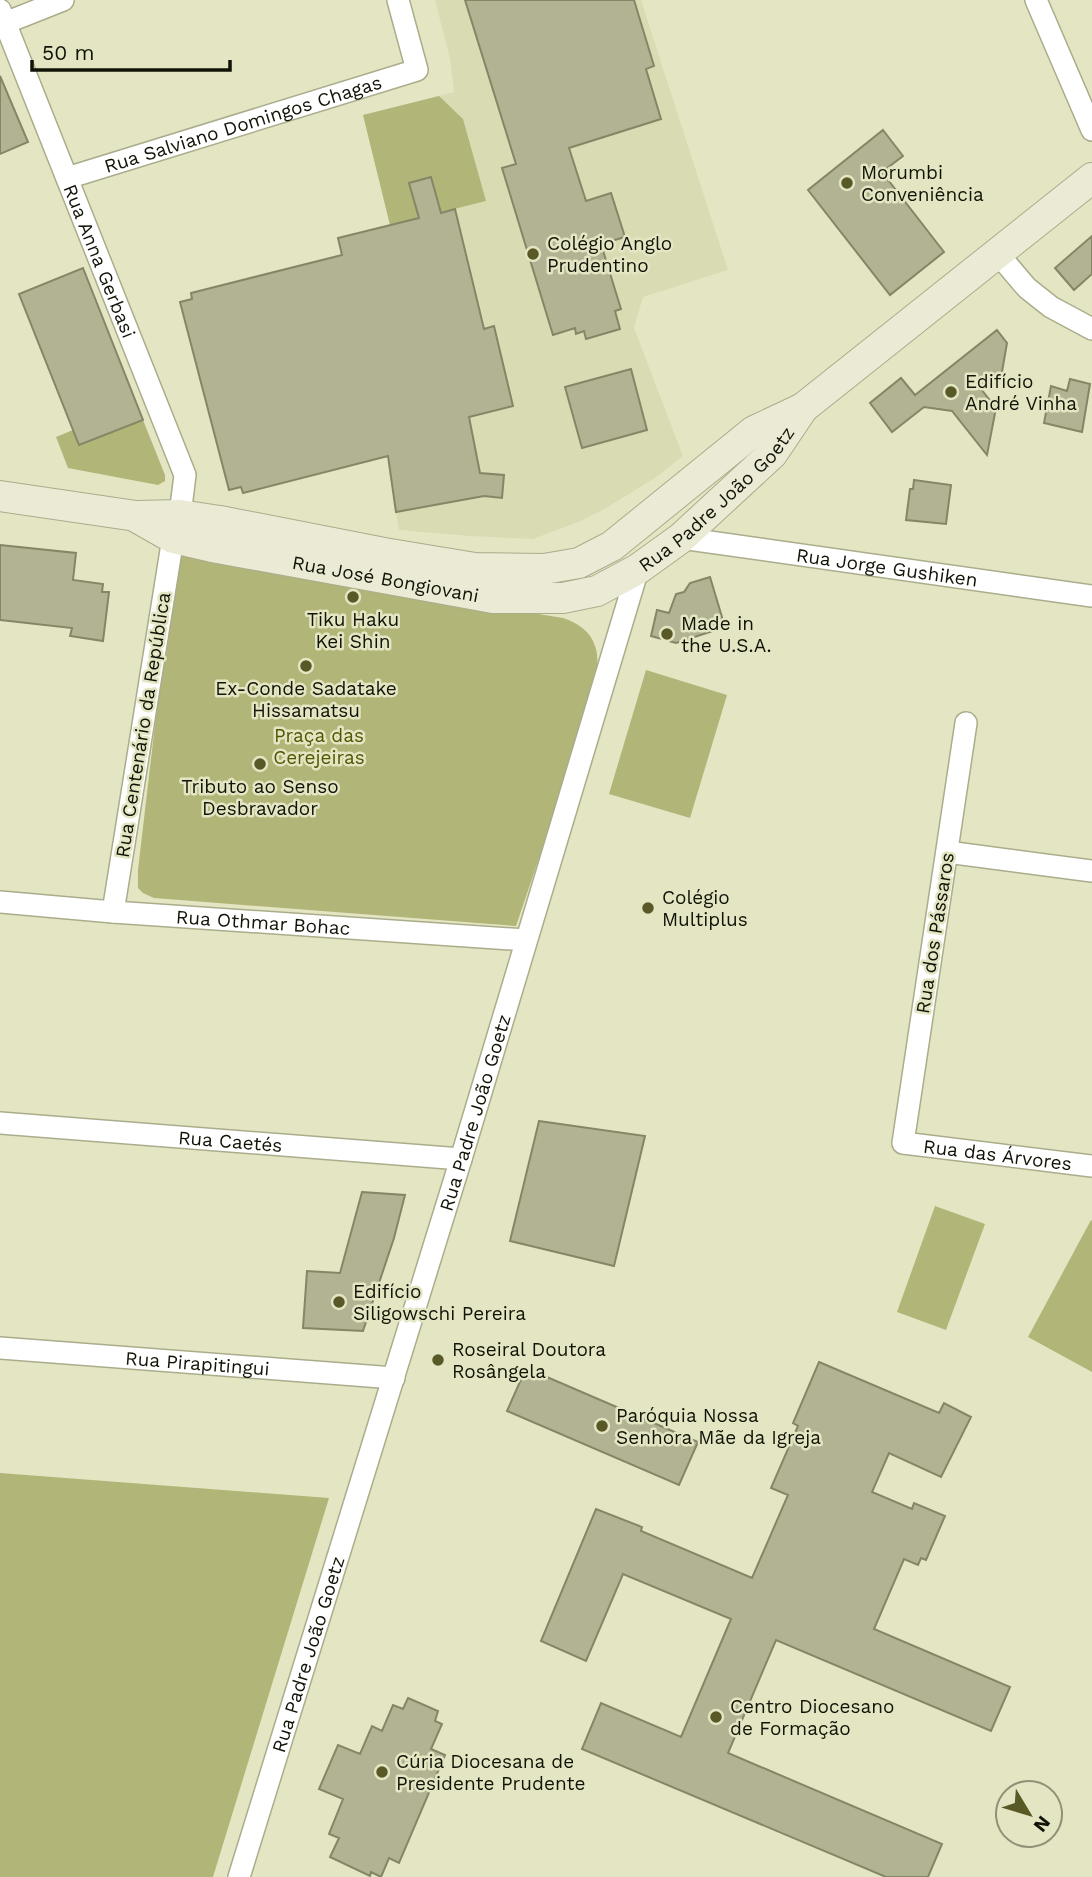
<svg xmlns="http://www.w3.org/2000/svg" width="1092" height="1877" viewBox="0 0 1092 1877" font-family="'Work Sans',sans-serif">
<style>
.built{fill:#d9dcb2}
.green{fill:#b2b578}
.building{fill:#b1b392;stroke:#858666;stroke-width:2}
.lines{fill:none;stroke-linecap:round;stroke-linejoin:round}
.street-casing{stroke:#aaac8b;stroke-width:24}
.secondary-casing{stroke:#aaac8b;stroke-width:32}
.street{stroke:#fff;stroke-width:21}
.secondary{stroke:#eaead5;stroke-width:30}
.poi-dot{fill:#585927;stroke:#e4e6c3;stroke-width:2.5}
.labels{text-anchor:middle;dominant-baseline:central;stroke-width:5;stroke-linejoin:round;paint-order:stroke}
.street-label{font-size:19px;fill:#121307;stroke:#e4e6c3}
.poi-label{font-size:19px;fill:#121307;stroke:#e4e6c3;text-anchor:start}
.park-label{font-size:19px;fill:#545503;stroke:#e4e6c3}
</style>
<rect width="100%" height="100%" fill="#e4e6c3"/>
<path class="built" d="M435,0H641L728,270L643,297L634,328L683,456L655,478L606,508L581,521L533,539L470,536L399,530L390,477L386,437L338,238L390,225L363,115L454,92L450,59Z"/>
<path class="green" d="M439,96L463,119L486,201L390,225L363,115Z
M143,420L165,475V481L158,485L68,468L56,437L73,430L79,445Z
M175,554L563,618C578,623 592,632 596,649C604,679 574,753 564,784C548,831 532,879 516,926L154,898L143,893L138,888V870Z
M646,670L727,695L690,818L609,794Z
M935,1206L985,1224L946,1330L897,1312Z
M1091,1220L1092,1221V1372L1028,1337Z
M0,1473L329,1498L213,1877H0Z"/>
<path class="building" d="M465,0H634L654,66L646,69L661,119L569,148L586,201L611,193L625,237L601,244L621,309L615,311L620,329L586,339L584,331L576,334L575,328L553,335L502,168L516,164Z
M0,76L28,142L0,154Z
M883,130L903,156L882,172L944,252L890,295L808,190Z
M431,177L441,213L455,209L484,329L494,326L513,406L469,417L480,473L504,475L502,498L484,496L396,512L388,456L243,493L241,487L229,490L180,302L192,299L191,293L342,255L338,238L419,218L409,183Z
M1092,236V274L1074,290L1055,268Z
M83,268L143,420L79,445L19,294Z
M997,330L1007,343L1002,372L981,389L996,408L987,455L952,411L924,407L892,432L870,403L901,378L915,395Z
M631,369L647,430L582,448L565,387Z
M1070,379L1090,384L1082,432L1044,423L1051,386L1067,391Z
M914,480L951,485L946,524L906,520L910,489H913Z
M0,545L76,553L73,580L103,584L102,592H109L103,641L70,636L72,628L0,620Z
M710,577L725,627L676,643L651,636L657,610L669,613L676,594L684,592L690,583Z
M539,1121L645,1136L614,1266L510,1241Z
M362,1192L405,1195L394,1238L363,1331L303,1328L307,1271L340,1273Z
M819,1362L939,1413L944,1403L971,1417L941,1477L889,1453L872,1492L912,1509L914,1503L945,1516L926,1560L921,1558L918,1565L904,1559L874,1629L1010,1687L991,1731L776,1640L728,1753L942,1844L928,1877H886L582,1749L601,1703L681,1737L731,1619L623,1574L586,1661L541,1641L596,1509L642,1527L641,1531L752,1578L788,1495L771,1488L798,1426L793,1423Z
M526,1368L698,1442L679,1485L507,1411Z
M408,1698L438,1711L435,1721L442,1724L431,1749L445,1755L399,1863L389,1858L381,1877L371,1872L370,1876L330,1857L339,1838L329,1834L343,1799L319,1789L338,1745L360,1754L372,1726L382,1731L393,1705L403,1709Z"/>
<g class="lines">
<g class="street-casing">
<g id="street">
<path d="M1036,0L1092,130"/>
<path id="s1" d="M0,10L185,475L180,515L173,538L113,912"/>
<path d="M0,25L63,0"/>
<path id="s2" d="M67,178L417,70L398,0"/>
<path d="M998,254L1027,288L1051,307L1092,329"/>
<path id="s3" d="M681,538L1092,596"/>
<path id="s4" d="M966,723L903,1143L1092,1166"/>
<path d="M947,852L1092,871"/>
<path id="s5" d="M0,902L113,912L526,940"/>
<path id="s6" d="M0,1123L461,1159"/>
<path id="s7" d="M0,1348L394,1378"/>
<path id="s8" d="M239,1877L461,1159L638,569"/>
</g>
</g>
<g class="secondary-casing">
<g id="secondary">
<path d="M0,496L136,516L180,515L220,521L384,553L475,568L544,569L579,563L612,546L754,431L803,408L1092,178"/>
<path id="s9" d="M136,517L173,538L212,547L493,598H563L597,591L638,569L681,538L772,454L803,408"/>
</g>
</g>
<use href="#street" class="street"/>
<use href="#secondary" class="secondary"/>
</g>
<g class="poi-dot">
<circle cx="847" cy="183" r="7"/>
<circle cx="533" cy="254" r="7"/>
<circle cx="951" cy="392" r="7"/>
<circle cx="353" cy="597" r="7"/>
<circle cx="667" cy="634" r="7"/>
<circle cx="306" cy="666" r="7"/>
<circle cx="260" cy="764" r="7"/>
<circle cx="648" cy="908" r="7"/>
<circle cx="339" cy="1302" r="7"/>
<circle cx="438" cy="1360" r="7"/>
<circle cx="602" cy="1426" r="7"/>
<circle cx="716" cy="1717" r="7"/>
<circle cx="382" cy="1772" r="7"/>
</g>
<g class="labels">
<g class="street-label">
<text stroke="none"><textPath href="#s2" startOffset="184">Rua Salviano Domingos Chagas</textPath></text>
<text stroke="none"><textPath href="#s1" startOffset="270">Rua Anna Gerbasi</textPath></text>
<text stroke="none"><textPath href="#s9" startOffset="625">Rua Padre João Goetz</textPath></text>
<text stroke="none"><textPath href="#s3" startOffset="208">Rua Jorge Gushiken</textPath></text>
<text stroke="none"><textPath href="#s9" startOffset="259">Rua José Bongiovani</textPath></text>
<text transform="translate(143 725) rotate(-81)">Rua Centenário da República</text>
<text stroke="none"><textPath href="#s5" startOffset="264">Rua Othmar Bohac</textPath></text>
<text transform="translate(935 933) rotate(-81)">Rua dos Pássaros</text>
<text stroke="none"><textPath href="#s8" startOffset="800">Rua Padre João Goetz</textPath></text>
<text stroke="none"><textPath href="#s6" startOffset="231">Rua Caetés</textPath></text>
<text stroke="none"><textPath href="#s4" startOffset="520">Rua das Árvores</textPath></text>
<text stroke="none"><textPath href="#s7" startOffset="198">Rua Pirapitingui</textPath></text>
<text stroke="none"><textPath href="#s8" startOffset="233">Rua Padre João Goetz</textPath></text>
</g>
<g class="poi-label">
<text x="861" y="172">Morumbi<tspan x="861" dy="22">Conveniência</tspan></text>
<text x="547" y="243">Colégio Anglo<tspan x="547" dy="22">Prudentino</tspan></text>
<text x="965" y="381">Edifício<tspan x="965" dy="22">André Vinha</tspan></text>
<text x="353" y="619" text-anchor="middle">Tiku Haku<tspan x="353" dy="22">Kei Shin</tspan></text>
<text x="681" y="623">Made in<tspan x="681" dy="22">the U.S.A.</tspan></text>
<text x="306" y="688" text-anchor="middle">Ex-Conde Sadatake<tspan x="306" dy="22">Hissamatsu</tspan></text>
<text x="260" y="786" text-anchor="middle">Tributo ao Senso<tspan x="260" dy="22">Desbravador</tspan></text>
<text x="662" y="897">Colégio<tspan x="662" dy="22">Multiplus</tspan></text>
<text x="353" y="1291">Edifício<tspan x="353" dy="22">Siligowschi Pereira</tspan></text>
<text x="452" y="1349">Roseiral Doutora<tspan x="452" dy="22">Rosângela</tspan></text>
<text x="616" y="1415">Paróquia Nossa<tspan x="616" dy="22">Senhora Mãe da Igreja</tspan></text>
<text x="730" y="1706">Centro Diocesano<tspan x="730" dy="22">de Formação</tspan></text>
<text x="396" y="1761">Cúria Diocesana de<tspan x="396" dy="22">Presidente Prudente</tspan></text>
</g>
<g class="park-label">
<text x="319" y="735">Praça das<tspan x="319" dy="22">Cerejeiras</tspan></text>
</g>
</g>
<g transform="translate(1029 1814) rotate(128)"><circle r="33" fill="#e4e6c3" stroke="#909278" stroke-width="2"/>
<path d="M0-5L12 26L0 18L-12 26Z" fill="#585927"/>
<text y="-10" font-size="19" font-weight="bold" text-anchor="middle" fill="#121307">N</text>
</g>
<path d="M32 60v10h198v-10" fill="none" stroke="#121307" stroke-width="3.5"/>
<text x="42" y="60" font-size="21" fill="#121307" stroke="#e4e6c3" stroke-width="5" paint-order="stroke">50 m</text>
</svg>
